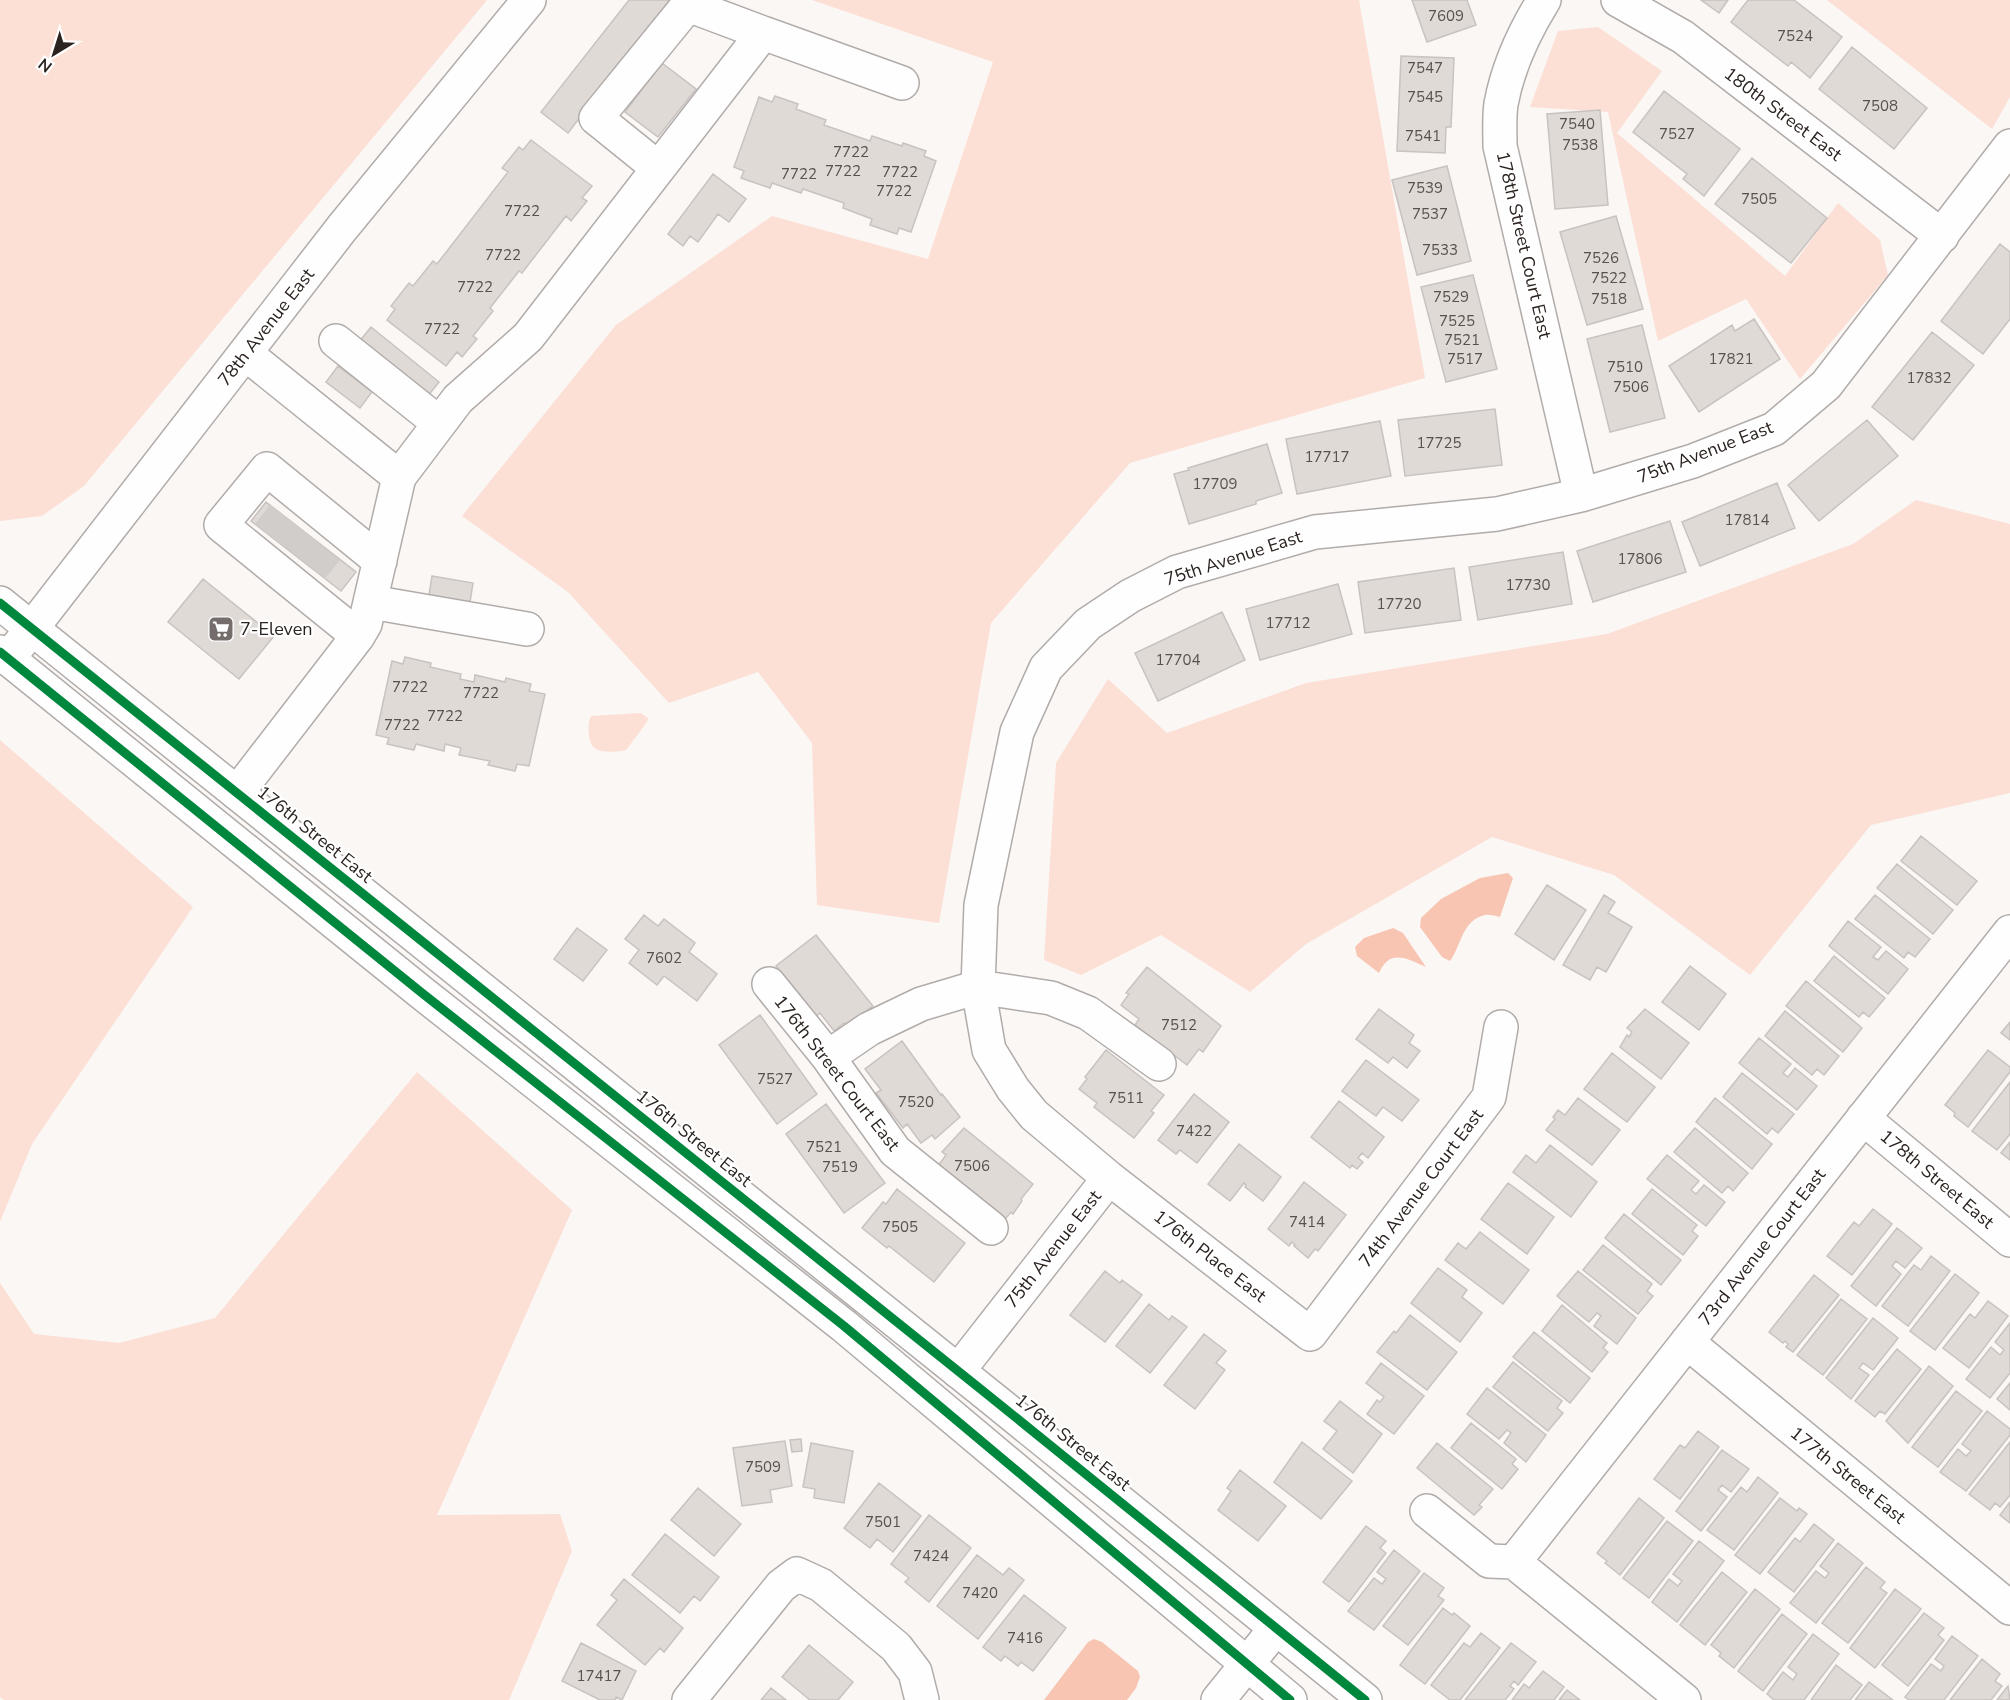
<svg xmlns="http://www.w3.org/2000/svg" width="2010" height="1700" viewBox="0 0 2010 1700" font-family="'Nunito Sans',sans-serif">
<style>
.green{fill:#fcdfd5}
.water{fill:#f7c5b2}
.building{fill:#e0dad7;stroke:#c8c2c0;stroke-width:1.5}
.lines{fill:none;stroke-linecap:round;stroke-linejoin:round}
.minor-tunnel{stroke:#d1cdca;stroke-width:33;stroke-dasharray:33 16;stroke-linecap:butt}
.minor-casing{stroke:#b1acaa;stroke-width:36}
.major-casing{stroke:#b1acaa;stroke-width:36}
.minor{stroke:#fefefe;stroke-width:33}
.major{stroke:#fefefe;stroke-width:33}
.cycleway-casing{stroke:#fff;stroke-width:13}
.cycleway{stroke:#00873e;stroke-width:9}
.labels{text-anchor:middle;dominant-baseline:central;stroke-width:4.5;stroke-linejoin:round;paint-order:stroke}
.number-label{font-size:15px;fill:#58514e}
.street-label{font-size:18px;fill:#2b2320;stroke:#fff}
.poi-label{font-size:18px;fill:#2b2320;stroke:#fff;text-anchor:start}
</style>
<rect width="100%" height="100%" fill="#fbf7f5"/>
<path class="green" d="M0,0H487L84,486L42,516L0,521Z
M812,0H1359L1425,378L1130,463L991,623L939,923L817,905L812,743L758,672L669,703L568,592L462,516L616,325L772,216L928,259L993,62Z
M1827,0H2010V97L1992,129Z
M1598,27L1662,71L1617,133L1785,276L1838,203L1880,240L1888,275L1800,379L1746,299L1658,341L1608,112L1530,107L1558,31Z
M1916,500L2010,524V793L1871,825L1750,975L1614,875L1492,837L1306,944L1250,992L1161,935L1081,975L1044,960L1056,763L1108,679L1167,733L1306,683L1607,634L1853,544Z
M641,713L648,718L647,722L626,750C619,752 602,753 596,749C587,744 587,723 591,716Z
M0,740L193,907L32,1144L0,1222Z
M417,1072L572,1210L437,1515L560,1514L572,1551L509,1700H4L0,1697V1283L34,1334L119,1343L215,1318Z"/>
<path class="water" d="M1508,873L1513,878L1500,917C1496,916 1489,914 1485,915C1462,920 1461,946 1450,961L1442,957L1420,927L1421,918L1441,899L1480,878Z
M1393,928L1403,933L1426,967C1407,959 1390,948 1379,973L1357,956L1355,947L1364,938Z
M1094,1639L1102,1642L1138,1671L1140,1677L1136,1688L1127,1700H1044L1088,1642Z"/>
<path class="building" d="M629,0H671L568,133L541,112Z
M1412,0H1467L1476,25L1427,42Z
M1701,0H1728L1719,13Z
M1748,0H1794L1842,37L1810,78L1791,62L1788,66L1731,22Z
M1852,47L1927,108L1894,149L1819,89Z
M1401,56L1454,58L1451,127H1446L1445,153L1397,151Z
M662,63L696,89L658,137L625,112Z
M1664,91L1740,149L1704,196L1683,179L1687,174L1633,132Z
M775,96L798,104L796,109L826,120L824,125L870,141L872,136L902,146L903,143L926,151L924,156L936,161L911,232L899,228L897,234L870,225L872,219L843,208L844,203L803,189L801,193L772,183L770,188L741,178L744,171L734,167L759,97L772,102Z
M1600,110L1608,205L1555,209L1547,114Z
M531,140L592,186L582,198L587,201L571,221L566,216L522,273L519,271L490,308L493,311L473,336L477,339L462,357L457,352L446,366L387,320L395,309L391,306L409,283L413,286L433,261L437,264L508,172L502,168L519,147L523,150Z
M1752,158L1827,218L1791,263L1715,204Z
M1447,166L1471,261L1417,275L1392,180Z
M713,174L746,199L729,222L718,214L698,242L690,236L683,246L668,234Z
M1616,216L1643,309L1587,325L1560,232Z
M2000,244L2010,252V319L1983,354L1941,321Z
M1473,275L1497,369L1446,382L1421,287Z
M1754,319L1780,359L1699,412L1669,366L1732,325L1735,331Z
M1642,325L1665,418L1610,432L1587,339Z
M371,327L439,382L427,397L359,342Z
M1932,332L1974,365L1913,440L1872,407Z
M338,366L372,392L360,408L326,382Z
M1495,409L1502,465L1405,476L1398,420Z
M1867,420L1898,456L1819,521L1788,485Z
M1380,421L1391,476L1297,494L1286,439Z
M1267,444L1282,493L1256,501V504L1189,524L1174,474L1189,470L1188,468Z
M1777,483L1795,528L1700,566L1682,522Z
M266,502L356,572L341,591L251,521Z
M1670,521L1686,572L1593,602L1577,551Z
M1563,552L1572,604L1478,620L1469,567Z
M1454,568L1461,620L1365,633L1358,582Z
M432,576L473,583L470,602L429,595Z
M203,579L274,636L239,679L168,622Z
M1338,584L1352,634L1260,660L1246,609Z
M1222,612L1245,660L1158,701L1135,653Z
M405,657L431,663L430,667L461,674L460,679L474,682L475,675L505,682L506,678L531,684L529,691L545,694L529,766L517,764L515,771L488,765L490,761L459,755L461,748L445,744L444,751L416,744L414,750L387,744L389,738L376,735L392,661L403,664Z
M1921,836L1977,881L1957,905L1901,861Z
M1897,864L1953,910L1933,934L1877,888Z
M1547,885L1586,910L1554,960L1515,934Z
M1604,895L1615,902L1608,913L1632,927L1606,972L1597,967L1590,980L1563,965Z
M1875,895L1930,939L1915,957L1908,952L1904,958L1855,919Z
M644,915L658,926L664,919L695,943L689,952L717,974L697,1001L664,976L657,985L629,963L639,950L625,939Z
M1848,921L1881,947L1873,957L1878,960L1886,951L1908,969L1888,994L1829,946Z
M577,928L607,950L583,981L554,959Z
M816,935L873,1006L847,1026L844,1023L834,1031L820,1013L815,1017L776,966Z
M1834,956L1885,998L1869,1017L1863,1012L1859,1017L1814,981Z
M1690,966L1726,994L1699,1030L1662,1002Z
M1147,967L1221,1026L1203,1052L1199,1049L1187,1065L1135,1025L1139,1019L1121,1005L1129,994L1126,993Z
M1806,981L1862,1028L1843,1052L1786,1006Z
M1379,1009L1414,1035L1409,1043L1420,1051L1407,1068L1393,1057L1388,1063L1356,1039Z
M1645,1009L1689,1043L1661,1079L1620,1047L1627,1035L1629,1037L1632,1032L1627,1028Z
M1785,1011L1839,1056L1824,1075L1817,1069L1812,1075L1765,1036Z
M760,1015L817,1094L777,1124L719,1045Z
M2010,1022V1040L2001,1033Z
M1759,1038L1791,1064L1783,1073L1788,1077L1795,1068L1817,1086L1797,1110L1739,1063Z
M902,1041L941,1095L942,1094L960,1117L935,1139L932,1135L921,1143L907,1124L903,1128L876,1093L881,1090L865,1069Z
M1106,1050L1164,1095L1151,1111L1154,1113L1134,1138L1094,1107L1097,1103L1079,1089L1087,1079L1085,1077Z
M1988,1050L2010,1067V1072L1968,1127L1954,1116L1955,1113L1945,1105Z
M1612,1053L1655,1087L1627,1122L1584,1089Z
M1366,1060L1419,1100L1402,1121L1383,1107L1376,1116L1342,1091Z
M1742,1073L1794,1114L1778,1133L1772,1128L1767,1134L1723,1097Z
M2010,1082V1134L1997,1150L1972,1131Z
M1194,1094L1229,1122L1197,1163L1180,1150L1176,1154L1158,1140Z
M1578,1098L1620,1130L1592,1165L1546,1130L1555,1119L1553,1117L1558,1110L1565,1115Z
M1715,1098L1772,1144L1752,1169L1696,1122Z
M1339,1101L1384,1137L1368,1158L1362,1153L1358,1158L1363,1162L1357,1169L1352,1165L1350,1168L1311,1137Z
M826,1104L885,1183L844,1213L786,1134Z
M964,1128L1033,1184L1021,1199L1022,1201L1013,1214L1011,1212L1002,1223L938,1166L946,1155L942,1152Z
M1695,1128L1748,1173L1733,1191L1728,1186L1722,1193L1674,1152Z
M2010,1142V1160L2001,1153Z
M1239,1144L1281,1177L1263,1201L1245,1187L1246,1185L1244,1183L1230,1201L1208,1184Z
M1550,1145L1597,1182L1571,1217L1513,1172L1526,1155L1536,1163Z
M1667,1155L1699,1181L1691,1190L1696,1194L1704,1185L1725,1202L1706,1226L1647,1179Z
M1304,1182L1346,1215L1318,1251L1315,1249L1308,1258L1294,1246L1295,1245L1292,1242L1289,1246L1268,1229Z
M1508,1183L1554,1217L1527,1254L1481,1219Z
M897,1189L965,1243L934,1282L889,1246L887,1248L862,1228L883,1202L886,1204Z
M1652,1189L1697,1225L1692,1231L1698,1236L1683,1255L1632,1214Z
M1873,1209L1892,1224L1852,1275L1827,1256L1854,1222L1859,1226Z
M1624,1214L1681,1260L1661,1285L1605,1238Z
M1897,1228L1922,1248L1905,1268L1896,1261L1892,1266L1901,1274L1876,1306L1851,1286Z
M1480,1232L1529,1270L1503,1304L1445,1260L1458,1243L1466,1249Z
M1603,1245L1652,1284L1647,1291L1653,1296L1638,1314L1583,1270Z
M1931,1256L1950,1271L1908,1326L1882,1306L1914,1265L1921,1270Z
M1438,1268L1467,1290L1462,1297L1482,1313L1460,1342L1411,1303Z
M1105,1271L1120,1283L1122,1280L1142,1295L1105,1342L1070,1315Z
M1578,1271L1636,1318L1617,1344L1594,1326L1601,1316L1597,1313L1589,1322L1557,1296Z
M1955,1274L1979,1293L1935,1350L1910,1331Z
M1814,1275L1839,1295L1793,1352L1786,1347L1788,1344L1785,1341L1783,1343L1769,1332Z
M1841,1299L1867,1319L1823,1375L1797,1355Z
M1988,1301L2008,1316L1969,1368L1943,1348L1970,1314L1975,1318Z
M1149,1304L1169,1320L1172,1316L1187,1327L1150,1373L1116,1346Z
M1562,1305L1607,1343L1603,1348L1608,1352L1592,1372L1542,1331Z
M1410,1315L1457,1352L1427,1390L1377,1352L1394,1331L1396,1333Z
M1873,1318L1898,1338L1873,1370L1863,1363L1859,1368L1869,1375L1851,1399L1826,1378Z
M2010,1323V1373L1990,1398L1966,1379L1991,1347L2000,1355L2004,1350L1995,1342Z
M1534,1332L1590,1378L1570,1403L1513,1357Z
M1204,1334L1226,1351L1216,1363L1225,1370L1195,1409L1164,1385Z
M1897,1349L1921,1369L1885,1414L1880,1411L1875,1417L1855,1401Z
M1513,1362L1562,1401L1557,1408L1563,1413L1548,1431L1493,1387Z
M1381,1363L1424,1396L1394,1434L1367,1414L1377,1400L1380,1402L1384,1397L1366,1383Z
M1929,1366L1953,1386L1908,1443L1886,1421Z
M2010,1383V1410L1997,1399Z
M1487,1388L1546,1435L1526,1462L1504,1443L1511,1433L1507,1430L1499,1439L1467,1414Z
M1956,1391L1982,1411L1938,1467L1912,1447Z
M1340,1401L1382,1434L1353,1473L1323,1449L1337,1431L1324,1421Z
M1987,1411L2010,1429V1435L1966,1491L1940,1472L1958,1449L1966,1456L1971,1451L1962,1444Z
M1471,1423L1516,1459L1512,1464L1518,1469L1502,1489L1451,1448Z
M1698,1431L1719,1447L1680,1499L1654,1479L1680,1445L1685,1448Z
M801,1439L802,1451L792,1452L790,1440Z
M785,1441L792,1486L770,1490L772,1502L742,1506L733,1448Z
M1302,1442L1352,1481L1321,1519L1274,1482Z
M2010,1442V1495L2000,1507L1995,1503L1990,1510L1969,1494Z
M811,1443L853,1451L844,1503L814,1498L815,1489L803,1487Z
M1437,1443L1493,1489L1479,1505L1482,1507L1474,1515L1417,1468Z
M1722,1450L1749,1469L1731,1492L1722,1485L1718,1490L1727,1497L1701,1531L1676,1511Z
M1240,1470L1286,1506L1258,1541L1218,1510L1231,1491L1227,1488Z
M1758,1477L1778,1493L1734,1550L1707,1530L1741,1487L1747,1492Z
M879,1483L921,1516L893,1552L877,1539L870,1548L844,1528Z
M698,1488L741,1524L714,1556L671,1520Z
M1639,1498L1664,1518L1620,1575L1605,1563L1607,1561L1597,1553Z
M1780,1498L1797,1511L1799,1508L1807,1514L1760,1574L1735,1555Z
M2010,1502V1523L2000,1515Z
M929,1515L971,1548L929,1602L905,1582L909,1578L891,1564Z
M1667,1521L1693,1541L1649,1598L1623,1578Z
M1814,1524L1834,1540L1794,1592L1768,1572L1795,1538L1800,1542Z
M1366,1526L1386,1541L1380,1548L1386,1553L1349,1602L1323,1582Z
M665,1534L719,1577L700,1601L694,1596L680,1613L632,1575Z
M1699,1541L1724,1561L1677,1622L1652,1602L1669,1579L1678,1586L1682,1581L1673,1574Z
M1838,1543L1863,1563L1816,1623L1790,1603L1816,1571L1825,1578L1829,1573L1820,1566Z
M1394,1550L1420,1571L1374,1630L1348,1611L1374,1578L1382,1584L1386,1579L1377,1572Z
M977,1555L1003,1575L1009,1568L1024,1580L978,1639L937,1606Z
M1866,1567L1885,1582L1880,1588L1887,1593L1848,1643L1822,1623Z
M1722,1572L1747,1592L1705,1645L1680,1625Z
M1424,1573L1444,1588L1438,1596L1444,1600L1408,1645L1383,1626Z
M624,1579L683,1628L664,1652L660,1648L645,1665L597,1625L617,1600L611,1595Z
M1755,1589L1780,1609L1734,1668L1719,1656L1721,1653L1711,1645Z
M1895,1589L1921,1609L1875,1668L1850,1648Z
M1024,1595L1066,1628L1033,1671L1021,1662L1018,1666L1005,1656L1001,1661L983,1647Z
M1443,1608L1452,1615L1454,1613L1470,1626L1425,1684L1400,1665Z
M1924,1613L1944,1628L1938,1635L1944,1640L1908,1686L1882,1665Z
M1782,1614L1807,1634L1763,1691L1738,1671Z
M1481,1633L1500,1648L1460,1700H1450L1431,1685L1464,1643L1470,1647Z
M1813,1634L1839,1654L1804,1700H1774L1767,1694L1783,1672L1793,1680L1797,1674L1788,1667Z
M1952,1636L1978,1656L1944,1700H1909L1905,1697L1931,1664L1941,1671L1944,1666L1935,1659Z
M581,1643L636,1671L622,1700L616,1697L615,1700H600L562,1681Z
M1511,1643L1536,1662L1518,1685L1514,1681L1510,1686L1514,1689L1505,1700H1465Z
M809,1645L853,1682L838,1700H810L782,1677Z
M1982,1659L2000,1674L1995,1681L2002,1686L1991,1700H1950Z
M1836,1665L1862,1685L1850,1700H1811Z
M1543,1671L1564,1687L1554,1700H1512L1524,1684L1529,1688Z
M1869,1682L1893,1700H1855Z
M2008,1686L2010,1700H1997Z
M771,1688L786,1700H761Z
M1567,1690L1580,1700H1559Z"/>
<g class="lines">
<path class="minor-tunnel" d="M268,534L283,515
M289,550L304,531
M312,568L327,550"/>
<g class="minor-casing">
<path id="minor" d="M1544,0C1524,32 1508,66 1501,104C1499,117 1500,132 1500,146L1581,495
M1618,0L1683,37L1942,236
M658,168L596,118L688,5L763,33
M336,341L439,423
M245,353L399,477
M371,602L527,629
M358,636L221,525L267,469L380,561
M8,659L342,228L529,0
M237,793L358,636L365,624L399,477L458,399L528,337L763,33L902,83
M769,984L828,1057L895,1151L991,1228
M1501,1027L1489,1097L1310,1334L1109,1178L1034,1115L1013,1089L989,1050L978,987L981,905L1017,732L1046,668L1088,624L1130,596L1177,572L1315,532L1497,514L1581,495L1693,461L1774,429L1826,385L2010,146
M828,1057L869,1029L921,1004L978,987L1051,998L1088,1013L1159,1064
M1863,1118L2010,1240
M1687,1342L2010,1608
M958,1371L1109,1178
M1427,1511L1489,1561L1514,1562
M1514,1562L2010,932
M1514,1562L1684,1700
M689,1700L781,1586L797,1574L821,1585L896,1647L915,1672L922,1700
M1218,1700L1276,1628"/>
</g>
<g class="major-casing">
<path id="major" d="M0,603L988,1395L1365,1700
M0,652L422,993L844,1326L1290,1700"/>
</g>
<use href="#minor" class="minor"/>
<use href="#major" class="major"/>
<g class="cycleway-casing">
<path id="cycleway" d="M0,603L988,1395L1365,1700
M0,652L422,993L844,1326L1290,1700"/>
</g>
<use href="#cycleway" class="cycleway"/>
</g>
<defs>
<g id="supermarket-square" transform="scale(1.35)"><rect x="-9" y="-9" width="18" height="18" rx="4" fill="#746d6b" stroke="#fff"/><path d="M-6-5.5h2.5l.6 2H6L4.5 2H-2.5L-4.4-4H-6ZM-1.5 3.2a1.3 1.3 0 1 0 .1 0ZM3 3.2a1.3 1.3 0 1 0 .1 0Z" fill="#fff"/></g>
</defs>
<g fill-rule="evenodd">
<use href="#supermarket-square" x="221" y="629"/>
</g>
<g class="labels">
<g class="number-label">
<text x="1446" y="16">7609</text>
<text x="1795" y="36">7524</text>
<text x="1425" y="68">7547</text>
<text x="1425" y="97">7545</text>
<text x="1880" y="106">7508</text>
<text x="1577" y="124">7540</text>
<text x="1677" y="134">7527</text>
<text x="1423" y="136">7541</text>
<text x="1580" y="145">7538</text>
<text x="851" y="152">7722</text>
<text x="843" y="171">7722</text>
<text x="900" y="172">7722</text>
<text x="799" y="174">7722</text>
<text x="1425" y="188">7539</text>
<text x="894" y="191">7722</text>
<text x="1759" y="199">7505</text>
<text x="522" y="211">7722</text>
<text x="1430" y="214">7537</text>
<text x="1440" y="250">7533</text>
<text x="503" y="255">7722</text>
<text x="1601" y="258">7526</text>
<text x="1609" y="278">7522</text>
<text x="475" y="287">7722</text>
<text x="1451" y="297">7529</text>
<text x="1609" y="299">7518</text>
<text x="1457" y="321">7525</text>
<text x="442" y="329">7722</text>
<text x="1462" y="340">7521</text>
<text x="1465" y="359">7517</text>
<text x="1731" y="359">17821</text>
<text x="1625" y="367">7510</text>
<text x="1929" y="378">17832</text>
<text x="1631" y="387">7506</text>
<text x="1439" y="443">17725</text>
<text x="1327" y="457">17717</text>
<text x="1215" y="484">17709</text>
<text x="1747" y="520">17814</text>
<text x="1640" y="559">17806</text>
<text x="1528" y="585">17730</text>
<text x="1399" y="604">17720</text>
<text x="1288" y="623">17712</text>
<text x="1178" y="660">17704</text>
<text x="410" y="687">7722</text>
<text x="481" y="693">7722</text>
<text x="445" y="716">7722</text>
<text x="402" y="725">7722</text>
<text x="664" y="958">7602</text>
<text x="1179" y="1025">7512</text>
<text x="775" y="1079">7527</text>
<text x="1126" y="1098">7511</text>
<text x="916" y="1102">7520</text>
<text x="1194" y="1131">7422</text>
<text x="824" y="1147">7521</text>
<text x="972" y="1166">7506</text>
<text x="840" y="1167">7519</text>
<text x="1307" y="1222">7414</text>
<text x="900" y="1227">7505</text>
<text x="763" y="1467">7509</text>
<text x="883" y="1522">7501</text>
<text x="931" y="1556">7424</text>
<text x="980" y="1593">7420</text>
<text x="1025" y="1638">7416</text>
<text x="599" y="1676">17417</text>
</g>
<g class="street-label">
<text transform="translate(1783 114) rotate(37)">180th Street East</text>
<text transform="translate(1524 245) rotate(77)">178th Street Court East</text>
<text transform="translate(266 327) rotate(-52)">78th Avenue East</text>
<text transform="translate(1705 452) rotate(-21)">75th Avenue East</text>
<text transform="translate(1233 558) rotate(-18)">75th Avenue East</text>
<text transform="translate(315 834) rotate(39)">176th Street East</text>
<text transform="translate(837 1073) rotate(52)">176th Street Court East</text>
<text transform="translate(694 1138) rotate(39)">176th Street East</text>
<text transform="translate(1937 1179) rotate(40)">178th Street East</text>
<text transform="translate(1421 1188) rotate(-53)">74th Avenue Court East</text>
<text transform="translate(1762 1247) rotate(-52)">73rd Avenue Court East</text>
<text transform="translate(1053 1249) rotate(-52)">75th Avenue East</text>
<text transform="translate(1210 1256) rotate(38)">176th Place East</text>
<text transform="translate(1073 1442) rotate(39)">176th Street East</text>
<text transform="translate(1848 1475) rotate(39)">177th Street East</text>
</g>
<g class="poi-label">
<text x="240" y="629">7-Eleven</text>
</g>
</g>
<g transform="translate(54 54) rotate(218)" stroke="#ffffff" stroke-width="4.5" paint-order="stroke">
<path d="M0-4.5L10 22L0 15L-10 22Z" fill="#2b2320"/>
<text y="-9" font-size="16" font-weight="bold" text-anchor="middle" fill="#2b2320">N</text>
</g>
</svg>
